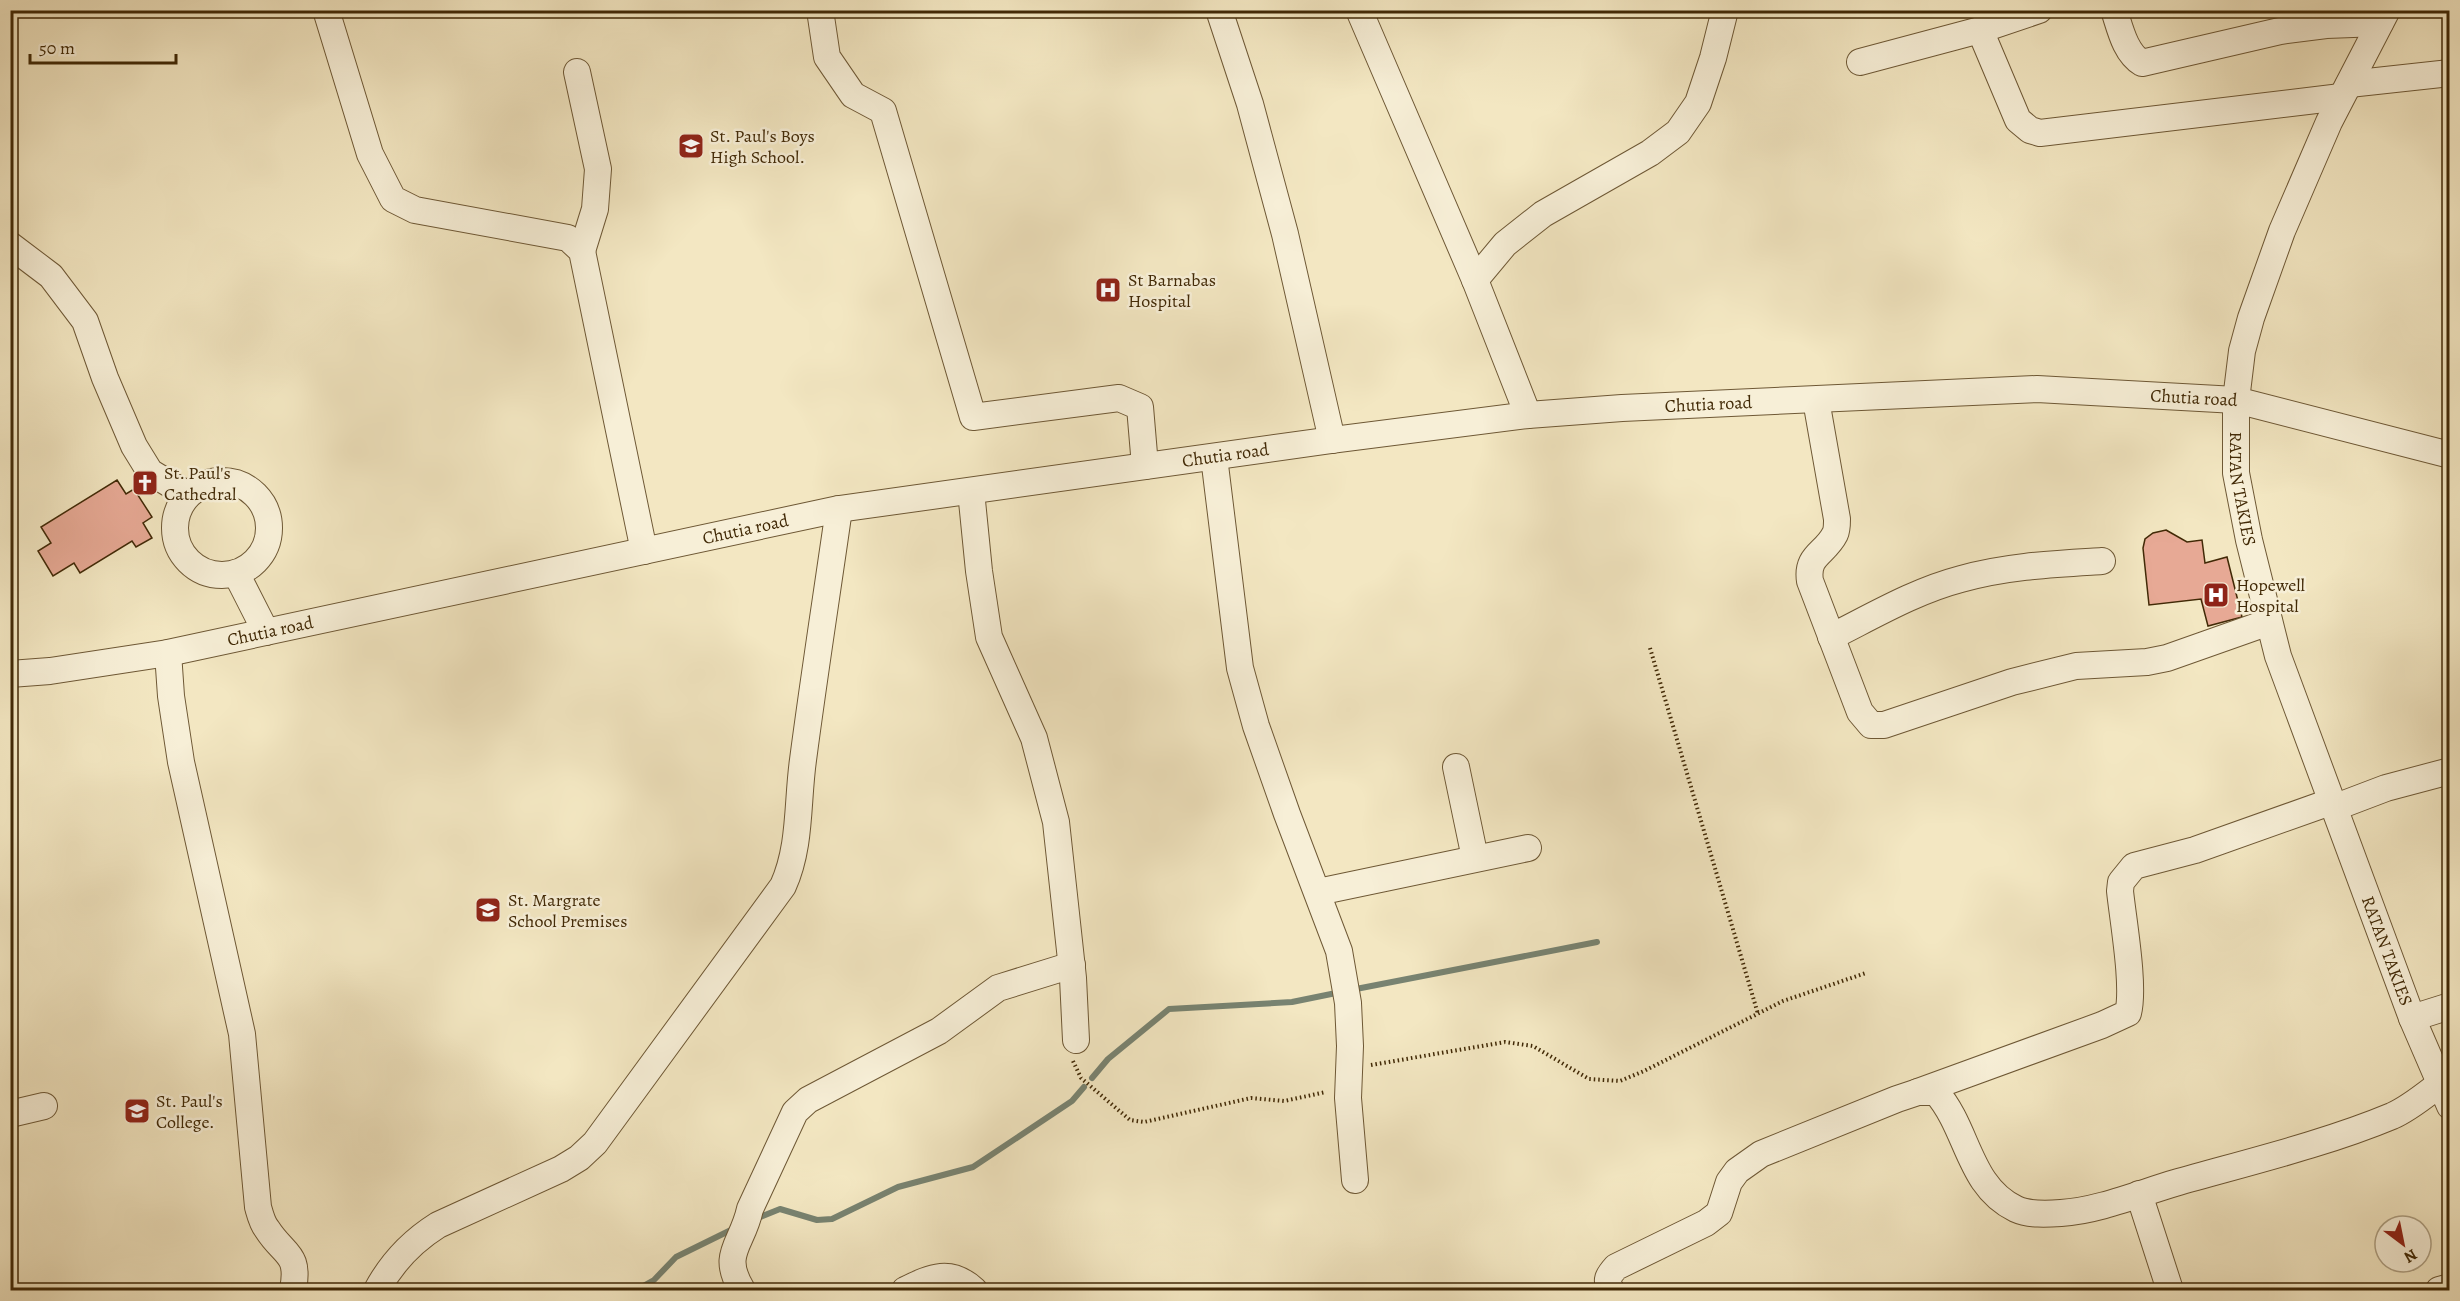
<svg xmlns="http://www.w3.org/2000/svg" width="2460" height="1301" viewBox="0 0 2460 1301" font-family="Alegreya,serif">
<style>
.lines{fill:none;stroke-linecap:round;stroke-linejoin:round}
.stream{stroke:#788371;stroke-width:6}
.building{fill:#e7a995;stroke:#412906;stroke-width:1.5}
.minor-casing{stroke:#6e5835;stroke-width:28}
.path{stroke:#412906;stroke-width:4;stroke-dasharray:1.5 3;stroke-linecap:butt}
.minor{stroke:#f7efd7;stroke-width:26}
.labels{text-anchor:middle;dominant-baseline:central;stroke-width:5;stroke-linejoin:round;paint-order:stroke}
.poi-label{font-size:18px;fill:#412906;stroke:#f7efd7;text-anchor:start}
.street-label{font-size:18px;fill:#412906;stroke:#f7efd7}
</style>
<rect width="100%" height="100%" fill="#f3e7c2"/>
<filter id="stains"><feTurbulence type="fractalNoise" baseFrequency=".00333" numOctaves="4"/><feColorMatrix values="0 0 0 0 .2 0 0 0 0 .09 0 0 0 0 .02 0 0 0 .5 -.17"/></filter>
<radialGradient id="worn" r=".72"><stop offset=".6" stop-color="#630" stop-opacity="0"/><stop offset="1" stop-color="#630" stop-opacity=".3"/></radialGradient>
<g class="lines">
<path class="stream" d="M1356,989L1597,942
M1092,1078L1108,1059L1169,1009L1292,1002L1341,992
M755,1219L780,1209L817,1220L832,1219L898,1187L973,1167L1072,1101L1084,1087
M636,1290L654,1280L676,1257L735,1228"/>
</g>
<path class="building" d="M117,480L126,494L134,489L152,517L143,523L152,538L136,547L132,541L80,573L74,563L53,576L38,551L51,543L41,527Z
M2166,530L2187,542L2202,540L2205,563L2227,557L2242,617L2208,626L2201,599L2149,605L2143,548L2145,539L2153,533Z"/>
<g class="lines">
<g class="minor-casing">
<g id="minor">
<path d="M326,10L370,154L393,199L415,210L568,238L582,251L644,551"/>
<path d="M820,10L827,57L853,95L883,111L973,417L1119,398L1140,407L1145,466"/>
<path d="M1219,10L1250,104L1285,234L1332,440"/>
<path d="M1359,10L1475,280L1528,415"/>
<path d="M2114,10C2120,28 2125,53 2142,63L2280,31L2326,25L2380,23"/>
<path id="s1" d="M2387,10L2329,122L2282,231L2251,318L2242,351L2236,400V473L2249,540L2278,656L2412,1018L2450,1106"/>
<path d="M1980,30L2018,120L2030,130L2040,133L2341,97"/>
<path d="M1860,62L1980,30L2039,10"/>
<path d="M577,72L598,169L595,209L582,251"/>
<path d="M2349,84L2450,73"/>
<path d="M10,245L51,276L85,321L105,378L134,446L150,472L188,495"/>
<path d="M1475,280L1505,244L1543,214L1650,153L1678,132L1698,103L1713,58L1725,10"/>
<path d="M1816,400L1837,519C1837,524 1837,530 1835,534C1825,554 1806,555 1810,581L1860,712L1871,725H1884L2012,682L2076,666L2147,662L2167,658L2269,622"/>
<path d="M1214,457L1240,668L1256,726L1287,814L1339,951L1348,1003L1350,1046L1348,1098L1355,1180"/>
<circle cx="222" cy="528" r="47"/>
<path d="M971,491L979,571L989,637L1034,738L1056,822L1073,978L1076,1040"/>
<path d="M236,573L266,632"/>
<path d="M1831,637C1873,616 1915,591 1961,579C2007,566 2054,564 2102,561"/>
<path d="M168,653L171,696L181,762L242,1034L258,1207C260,1214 262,1223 267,1229C284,1256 300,1252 293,1290"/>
<path id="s2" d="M10,674L50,671L168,653L839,509L1332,440L1528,415L1622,408L2037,389L2236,400L2450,455"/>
<path d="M1456,767L1475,858"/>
<path d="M2336,807L2386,788L2450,771"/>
<path d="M1318,892L1528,848"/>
<path d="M2412,1018L2450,1006"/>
<path d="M1918,1092L2102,1025L2128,1013C2135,987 2123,920 2120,891L2121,882L2134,866L2195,850L2333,801"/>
<path d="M10,1114L44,1106"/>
<path d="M2139,1194L2170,1290"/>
<path d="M377,1290C392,1262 411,1242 438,1225L561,1169L579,1158L595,1143L783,886C801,846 797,803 803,760C814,676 827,593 839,509"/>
<path d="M742,1290C720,1253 742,1246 750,1209L795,1112L808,1100L939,1031L998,988L1072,965"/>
<path d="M905,1290C932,1277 950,1268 974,1290"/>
<path d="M1611,1290C1605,1280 1608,1276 1616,1267L1706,1223L1719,1213L1729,1182L1737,1171L1761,1154L1897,1099L1918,1092H1936C1969,1130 1968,1186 2016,1209C2029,1215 2047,1214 2061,1213C2097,1211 2141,1193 2175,1183C2245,1163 2325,1144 2392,1116C2410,1108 2425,1095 2441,1083"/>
<path d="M2439,1290L2450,1287"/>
</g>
</g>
<path class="path" d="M1650,648L1758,1014
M1073,1061L1081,1078L1130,1120L1144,1122L1251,1098L1284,1101L1326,1092
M1371,1065L1505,1042L1533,1046L1589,1079L1620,1081L1644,1071L1783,1001L1866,973"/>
<use href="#minor" class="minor"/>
</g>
<defs>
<g id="school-square" transform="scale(1.35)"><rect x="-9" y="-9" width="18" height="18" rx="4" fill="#8f2418" stroke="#f7efd7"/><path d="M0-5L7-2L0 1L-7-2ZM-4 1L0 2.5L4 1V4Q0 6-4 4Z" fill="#fff"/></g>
<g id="hospital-square" transform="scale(1.35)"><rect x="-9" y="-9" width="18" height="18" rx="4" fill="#8f2418" stroke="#f7efd7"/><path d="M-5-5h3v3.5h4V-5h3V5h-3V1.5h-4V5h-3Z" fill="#fff"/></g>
<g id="church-square" transform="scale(1.35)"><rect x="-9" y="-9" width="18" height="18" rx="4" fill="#8f2418" stroke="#f7efd7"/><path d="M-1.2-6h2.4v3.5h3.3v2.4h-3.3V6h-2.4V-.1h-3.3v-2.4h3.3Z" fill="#fff"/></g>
<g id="university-square" transform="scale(1.35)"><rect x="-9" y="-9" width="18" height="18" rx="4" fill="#8f2418" stroke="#f7efd7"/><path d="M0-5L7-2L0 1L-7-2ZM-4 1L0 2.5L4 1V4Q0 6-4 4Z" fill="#fff"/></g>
</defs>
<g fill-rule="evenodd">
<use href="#school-square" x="691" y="146"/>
<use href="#hospital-square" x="1108" y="290"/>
<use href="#church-square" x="145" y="483"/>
<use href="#hospital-square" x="2216" y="595"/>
<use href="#school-square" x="488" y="910"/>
<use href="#university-square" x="137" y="1111"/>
</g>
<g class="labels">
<g class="poi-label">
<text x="710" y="136">St. Paul's Boys<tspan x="710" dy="21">High School.</tspan></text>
<text x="1128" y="280">St Barnabas<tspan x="1128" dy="21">Hospital</tspan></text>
<text x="164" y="473">St. Paul's<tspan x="164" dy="21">Cathedral</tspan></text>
<text x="2236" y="585">Hopewell<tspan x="2236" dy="21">Hospital</tspan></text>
<text x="508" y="900">St. Margrate<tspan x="508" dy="21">School Premises</tspan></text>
<text x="156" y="1101">St. Paul's<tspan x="156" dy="21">College.</tspan></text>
</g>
<g class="street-label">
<text stroke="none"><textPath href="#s2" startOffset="2208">Chutia road</textPath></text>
<text stroke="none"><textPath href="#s2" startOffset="1722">Chutia road</textPath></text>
<text stroke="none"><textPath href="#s2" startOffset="1236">Chutia road</textPath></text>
<text stroke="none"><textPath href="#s1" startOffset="510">RATAN TAKIES</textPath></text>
<text stroke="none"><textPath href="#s2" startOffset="750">Chutia road</textPath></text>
<text stroke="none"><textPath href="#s2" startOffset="264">Chutia road</textPath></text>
<text stroke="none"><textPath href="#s1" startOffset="996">RATAN TAKIES</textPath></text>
</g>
</g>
<rect width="2460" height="1301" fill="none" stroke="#f3e7c2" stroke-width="36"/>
<rect x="12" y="12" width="2436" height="1277" fill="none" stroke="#412906" stroke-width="3"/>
<rect x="18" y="18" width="2424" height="1265" fill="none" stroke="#412906" stroke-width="1.5"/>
<g transform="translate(2403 1244) rotate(148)"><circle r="28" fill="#f7efd7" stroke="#aea083" stroke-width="1.5"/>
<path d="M0-4.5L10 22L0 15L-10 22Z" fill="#8f2418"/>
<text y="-9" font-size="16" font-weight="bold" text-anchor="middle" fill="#412906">N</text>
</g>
<path d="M30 54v9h146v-9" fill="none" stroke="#412906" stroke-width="3"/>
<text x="39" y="54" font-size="18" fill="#412906" stroke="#f7efd7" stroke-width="4.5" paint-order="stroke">50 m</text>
<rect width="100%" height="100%" filter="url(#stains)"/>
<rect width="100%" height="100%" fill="url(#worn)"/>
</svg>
